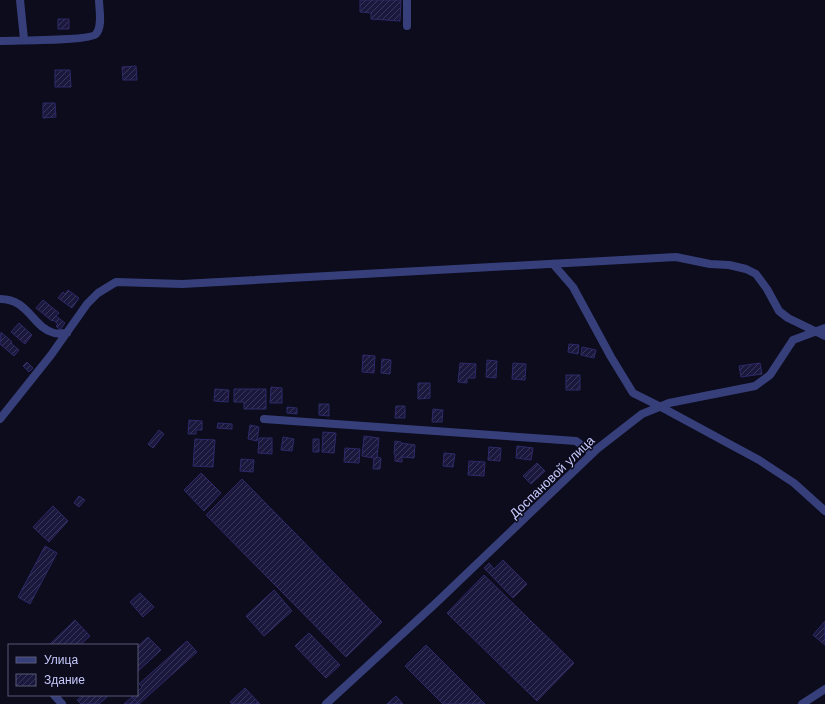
<svg xmlns="http://www.w3.org/2000/svg" width="825" height="704" viewBox="0 0 825 704" font-family="Arial,sans-serif">
<style>
.building{fill:url(#building-hatch);stroke:#2d2a69}
.lines{fill:none;stroke-linecap:round;stroke-linejoin:round}
.minor{stroke:#373f7b;stroke-width:8}
.labels{text-anchor:middle;dominant-baseline:central;stroke-width:3;stroke-linejoin:round;paint-order:stroke}
.street-label{font-size:13px;fill:#c8cafe;stroke:#0c0c1d}
</style>
<defs>
<pattern id="building-hatch" width="6" height="6" patternUnits="userSpaceOnUse"><rect width="6" height="6" fill="#1a183d"/><path d="M-1 1l2-2M0 6l6-6M5 7l2-2" fill="none" stroke="#3a385a"/></pattern>
</defs>
<rect width="100%" height="100%" fill="#0c0c1d"/>
<path class="building" d="M360,0H401L400,21L371,19V13L360,12Z
M58,19H69V29H58Z
M136,66L137,80H123L122,67Z
M55,70H70L71,87H55Z
M43,103H55L56,117L43,118Z
M68,290L79,298L72,308L58,298L63,292L65,294Z
M43,300L59,313L56,316L65,323L60,330L56,326L58,324L53,320L52,321L36,308Z
M19,323L32,335L25,344L11,332Z
M1,332L12,342L11,343L19,350L14,356L0,344Z
M569,344L579,345L578,354L568,352Z
M582,347L596,350L594,358L581,355Z
M363,355L375,356L374,373L362,372Z
M382,359L391,360L390,374L381,373Z
M487,360L497,361L496,378L486,377Z
M27,362L33,368L29,372L23,366Z
M460,363L476,364L475,378H467V383L458,382Z
M513,363L526,364L525,380L512,379Z
M760,363L762,374L741,377L739,366Z
M566,375H580V390H566Z
M418,383H430V398L418,399Z
M271,387L282,388V403H270Z
M215,389L229,390L228,402L214,401Z
M234,389H266V409H244V402H234Z
M319,404H329V416L319,415Z
M396,406H405V418H395Z
M287,407L297,408V414L287,413Z
M433,409L443,410L442,422H432Z
M189,420L202,421V430H196V434H188Z
M218,423L232,424V429L217,428Z
M250,425L259,427L257,441L248,439Z
M159,430L164,434L153,448L148,444Z
M323,432L336,433L334,453L322,452Z
M364,436L379,438L377,457L381,458L380,469H373L374,458L362,456Z
M283,437L294,439L292,451L281,450Z
M259,438H272V454L258,453Z
M195,439L215,440L213,467L193,466Z
M313,439H319V452H313Z
M395,441L401,442V443L415,445L414,458L402,457V462L395,461V454H394Z
M517,446L533,448L531,460L516,458Z
M489,447L501,448L500,461L488,460Z
M345,448L360,449L359,463L344,462Z
M444,453L455,454L453,467L443,466Z
M241,459L254,460L253,472L240,471Z
M469,461L485,462L484,476L468,475Z
M537,463L545,471L531,484L523,476Z
M201,473L221,493L204,511L184,490Z
M242,479L382,622L346,657L206,515Z
M79,496L85,500L79,507L74,503Z
M53,506L68,521L49,542L33,527Z
M45,546L57,553L30,604L18,597Z
M503,560L527,584L513,598L484,568L489,563L494,569Z
M484,575L574,663L537,701L447,613Z
M274,590L292,611L264,636L246,616Z
M140,593L154,607L143,617L130,602Z
M75,620L90,636L80,645H49Z
M825,621V645L813,635Z
M309,633L340,665L326,678L295,646Z
M148,637L161,650L137,672V647Z
M187,641L197,652L139,704L132,697L134,695H137V692L142,687L139,684Z
M426,645L485,704H443L405,666Z
M245,688L260,704H232L230,702Z
M83,695H106L107,697L99,704H90L88,703L87,704H81L77,700Z
M396,696L403,704H387Z
M132,697L139,704H124Z"/>
<g class="lines">
<path class="minor" d="M20,0L24,39
M407,26V0
M0,41C15,40 90,41 96,34C103,26 99,9 99,0
M553,264L573,287L611,357L633,393L661,407L759,460L794,483L825,511
M0,299C29,299 32,327 54,333C58,334 63,333 67,333
M0,419L51,355L87,304L98,293L116,282L182,284L676,257L710,264L729,265L746,269L756,274L767,289L779,311L788,318L825,336
M264,419L576,441L592,453
M54,695L62,704
M326,704L436,603L597,449L642,414L669,403L755,386L770,375L793,340L825,328
M802,704L825,689"/>
</g>
<g class="labels">
<g class="street-label">
<text transform="translate(552 477) rotate(-44)">Доспановой улица</text>
</g>
</g>
<rect x="8" y="644" width="130" height="52" fill="#0c0c1d" stroke="#575877"/>
<rect x="16" y="657" width="20" height="6" fill="#373f7b" stroke="#575877"/>
<text x="44" y="664" font-size="12" fill="#c8cafe">Улица</text>
<rect x="16" y="674" width="20" height="12" fill="url(#building-hatch)" stroke="#575877"/>
<text x="44" y="684" font-size="12" fill="#c8cafe">Здание</text>
</svg>
